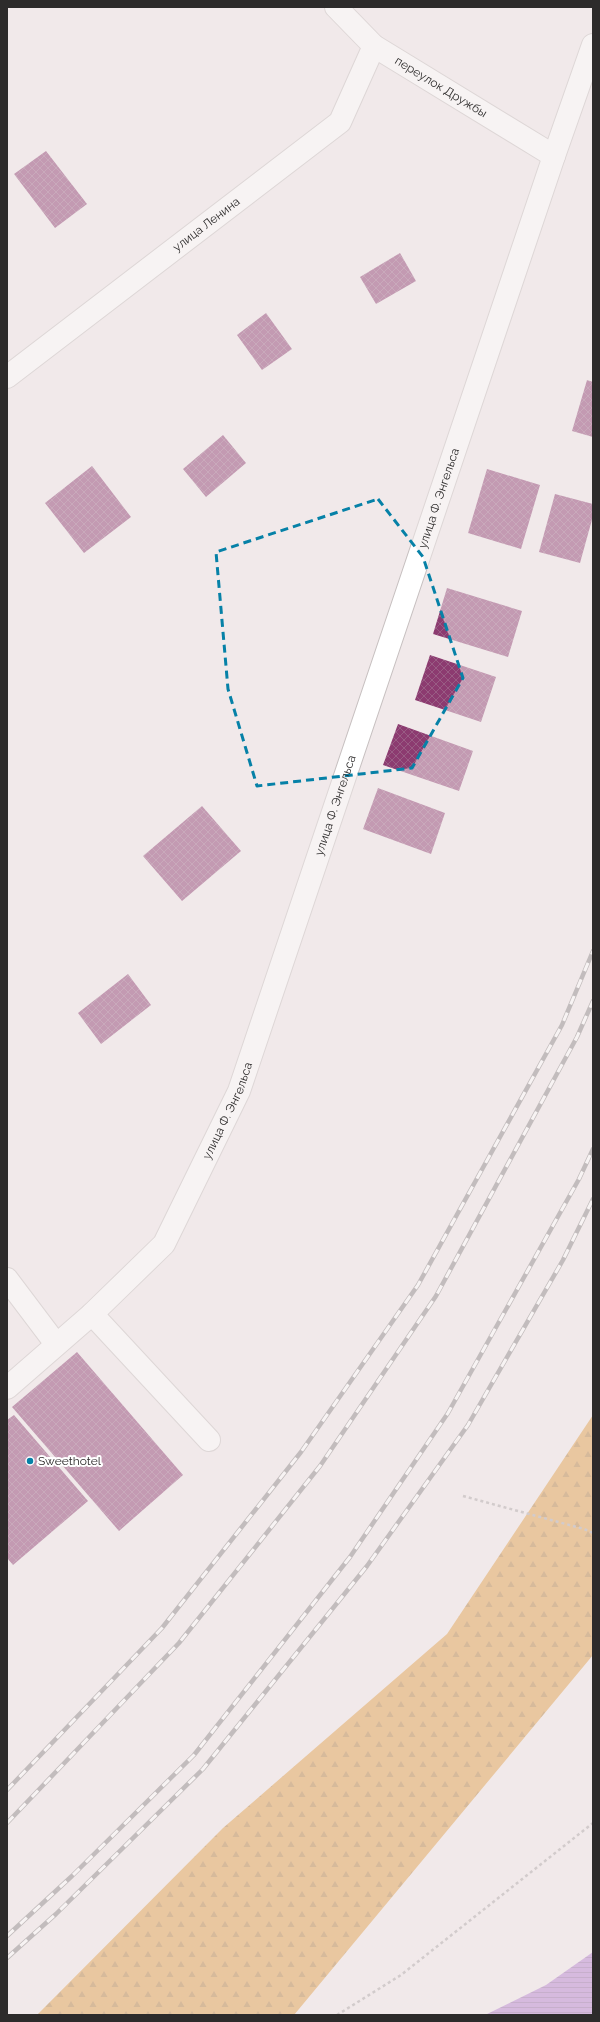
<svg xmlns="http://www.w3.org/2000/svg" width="600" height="2022" viewBox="0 0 600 2022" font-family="Raleway,sans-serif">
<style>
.forest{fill:url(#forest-firs)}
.water{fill:url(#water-rules)}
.building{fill:url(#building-cross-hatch)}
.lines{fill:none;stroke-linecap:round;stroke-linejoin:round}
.minor-casing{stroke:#c7c0c0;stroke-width:24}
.path{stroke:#ada7a8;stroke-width:2.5;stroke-dasharray:3 3;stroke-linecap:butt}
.minor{stroke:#fff;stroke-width:22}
.rail-casing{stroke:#8b8687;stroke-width:4.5}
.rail{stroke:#fff;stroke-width:3;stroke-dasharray:9;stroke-linecap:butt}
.marked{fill:none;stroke:#0681a7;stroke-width:3;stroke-dasharray:8 5;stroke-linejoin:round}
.poi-dot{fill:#0681a7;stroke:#fff;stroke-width:1.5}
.labels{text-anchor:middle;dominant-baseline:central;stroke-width:4;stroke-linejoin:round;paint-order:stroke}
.street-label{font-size:12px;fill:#2d2b2b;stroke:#fff}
.poi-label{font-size:12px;fill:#2d2b2b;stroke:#fff;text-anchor:start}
</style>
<defs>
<pattern id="forest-firs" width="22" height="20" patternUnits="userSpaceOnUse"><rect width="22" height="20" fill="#e09d48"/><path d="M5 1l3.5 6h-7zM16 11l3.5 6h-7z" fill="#b6803c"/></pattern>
<pattern id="water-rules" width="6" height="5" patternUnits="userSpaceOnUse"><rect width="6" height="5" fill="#b680d0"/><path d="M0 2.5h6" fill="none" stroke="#9469a9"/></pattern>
<pattern id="building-cross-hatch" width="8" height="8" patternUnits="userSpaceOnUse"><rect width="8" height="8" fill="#8c3b70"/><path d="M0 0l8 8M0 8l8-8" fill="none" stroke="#995c84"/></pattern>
</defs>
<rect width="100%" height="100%" fill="#f1e9ea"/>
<path class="forest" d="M593,1415V1655L294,2015H37L223,1828L447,1634Z"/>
<path class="water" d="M593,1952V2015H485L546,1985Z"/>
<path class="building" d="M46,151L87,204L55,228L14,174Z
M400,253L416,281L376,304L360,277Z
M266,313L292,349L262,370L237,335Z
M587,380L593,382V437L572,431Z
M223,435L246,463L206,497L183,469Z
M92,466L131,517L84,553L45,503Z
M487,469L540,485L521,549L468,533Z
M555,494L593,504V516L580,563L539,552Z
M447,588L522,611L508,657L433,634Z
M430,655L496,677L481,722L415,700Z
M398,724L473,751L459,791L383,765Z
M378,788L445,813L431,854L363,829Z
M202,806L241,851L182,901L143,856Z
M128,974L151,1005L101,1044L78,1013Z
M77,1352L183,1475L119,1531L12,1407Z
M14,1415L88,1501L13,1565L7,1558V1420Z"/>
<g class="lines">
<g class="minor-casing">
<g id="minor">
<path id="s1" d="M336,7L374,46L554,156"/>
<path id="s2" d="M7,377L340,122L374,46"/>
<path d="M7,1279L56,1344"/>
<path d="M92,1314L209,1440"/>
<path id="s3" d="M7,1388L92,1314L164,1244L239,1091L554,156L593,45"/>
</g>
</g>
<path class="path" d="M463,1496L584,1529L593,1533
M337,2015L401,1975L593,1823"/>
<use href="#minor" class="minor"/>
<g class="rail-casing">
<path id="rail" d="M7,1790L162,1628L301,1452L418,1285L562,1025L593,951
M7,1823L179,1643L320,1466L436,1296L577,1037L593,1001
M7,1936L72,1876L194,1755L350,1557L448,1413L579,1179L593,1149
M7,1958L56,1914L203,1769L367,1566L468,1425L563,1260L593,1199"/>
</g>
<use href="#rail" class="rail"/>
</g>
<path d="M0 0H600V2022H0ZM378,499L423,557L463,678L412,768L257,786L228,689L216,552Z" fill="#f1e9ea" fill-opacity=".55" fill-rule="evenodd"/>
<path class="marked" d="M378,499L423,557L463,678L412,768L257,786L228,689L216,552Z"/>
<circle class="poi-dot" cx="30" cy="1461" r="4"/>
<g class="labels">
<g class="street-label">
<text stroke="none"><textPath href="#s1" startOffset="133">переулок Дружбы</textPath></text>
<text stroke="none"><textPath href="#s2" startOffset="251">улица Ленина</textPath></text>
<text stroke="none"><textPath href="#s3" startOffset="1009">улица Ф. Энгельса</textPath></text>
<text stroke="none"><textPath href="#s3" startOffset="685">улица Ф. Энгельса</textPath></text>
<text stroke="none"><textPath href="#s3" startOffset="361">улица Ф. Энгельса</textPath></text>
</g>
<g class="poi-label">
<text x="38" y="1461">Sweethotel</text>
</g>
</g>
<rect width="600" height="2022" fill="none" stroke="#2d2b2b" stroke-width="16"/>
</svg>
